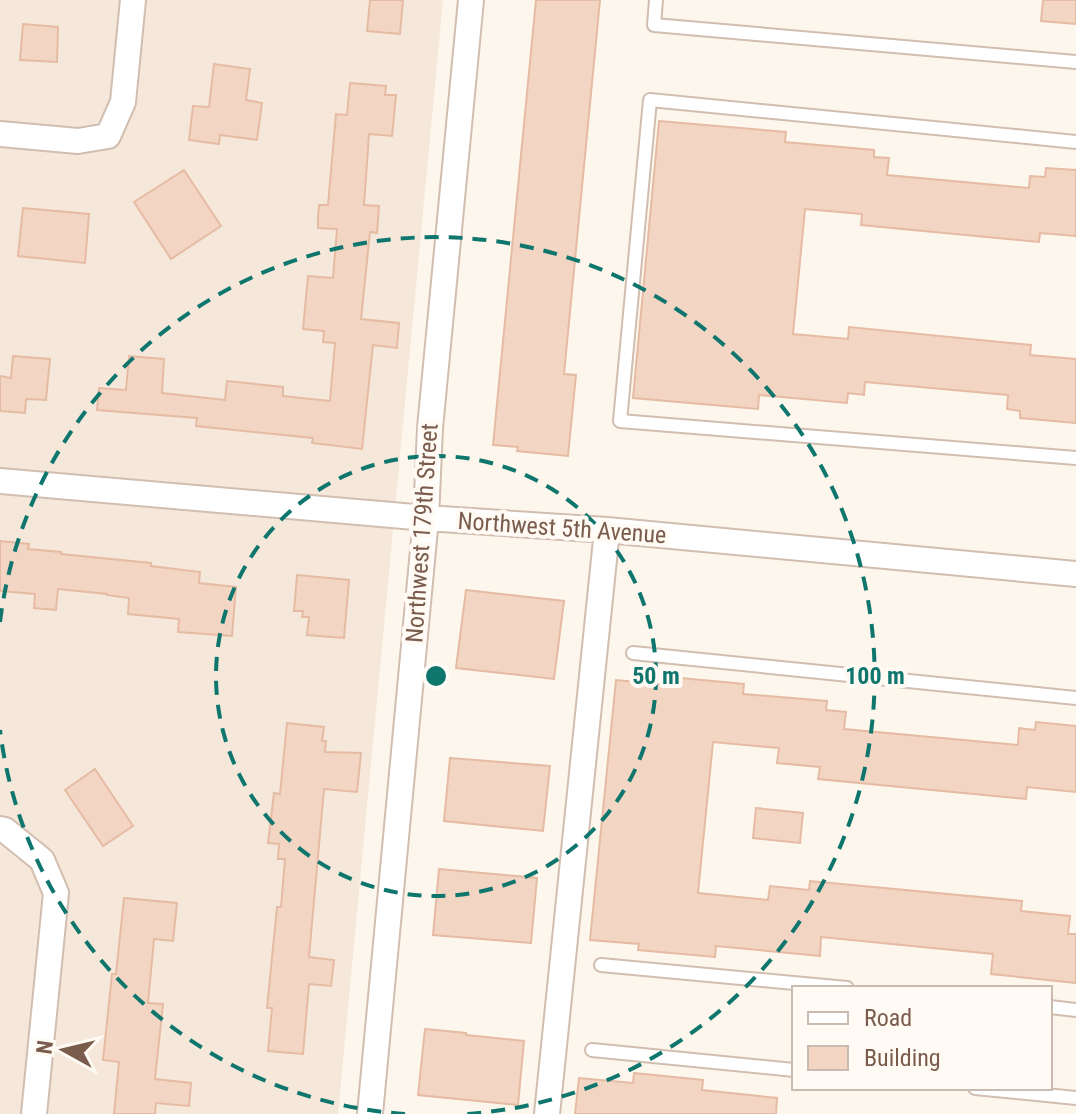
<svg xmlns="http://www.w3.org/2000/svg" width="1076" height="1114" viewBox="0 0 1076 1114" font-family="'Roboto Condensed',sans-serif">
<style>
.residential{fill:#f5e8da}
.building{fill:#f3d5c3;stroke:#e6bba3;stroke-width:2}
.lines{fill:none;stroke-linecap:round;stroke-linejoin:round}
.lane-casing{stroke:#d1beb0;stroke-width:16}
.street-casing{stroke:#d1beb0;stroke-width:28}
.lane{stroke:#fff;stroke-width:12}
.street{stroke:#fff;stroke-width:24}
.ring{fill:none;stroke:#0f766e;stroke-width:4;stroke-dasharray:14 10}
.labels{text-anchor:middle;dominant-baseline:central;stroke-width:8;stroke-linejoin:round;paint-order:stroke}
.street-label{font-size:24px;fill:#7a5c4d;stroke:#fffaf3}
.centre{fill:#0f766e;stroke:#fffaf3;stroke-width:4}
.ring-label{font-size:24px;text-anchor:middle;font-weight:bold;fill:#0f766e;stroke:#fffaf3;stroke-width:8;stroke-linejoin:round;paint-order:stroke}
</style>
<rect width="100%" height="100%" fill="#fdf6ec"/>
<path class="residential" d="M0,0H443L338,1114H0Z"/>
<path class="building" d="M370,0H403L400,34L367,31Z
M536,0H600L564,374L576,375L568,456L517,451L518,447L493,445Z
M1043,0H1076V24L1041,21Z
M23,24L58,27L57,62L20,60Z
M214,64L250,69L246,100L262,103L257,140L220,135L219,144L189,140L193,106L209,107Z
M350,83L386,86L385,95H396L392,136L369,134L364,205L379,206L377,233L370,232L361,319L399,323L397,348L373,345L362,449L312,443L313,438L196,426L197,418L97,410L99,388L126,390L129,356L164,359L162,393L225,400L227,381L283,387V396L330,401L335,343L323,342L324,331L303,329L308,276L333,278L337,229L318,228V216L319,205H328L336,114L347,115Z
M659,121L786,132L785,142L874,150V157L889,158L887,175L1029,188L1030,176L1045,177L1046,168L1076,170V236L1040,233L1039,242L861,225L862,214L805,209L793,334L848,339L849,327L1031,345L1030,355L1076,359V423L1020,418V411L1007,409L1008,395L865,382L864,395L848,393L847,403L759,395L758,409L633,398Z
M184,170L221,226L171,259L134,202Z
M23,208L89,214L85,263L18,256Z
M13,356L50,359L46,400L26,399L25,413L0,411V376L11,378Z
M0,541L29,544L28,549L61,552V554L151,563V566L200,572L199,583L236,587L232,636L178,632L179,619L128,614L129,598L107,595V594L58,589L56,610L34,608L35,594L0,591Z
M297,575L349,580L344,638L307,635L309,617H302L303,611H294Z
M466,590L564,601L554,679L456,668Z
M670,677L744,684L743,694L827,701L826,710L846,712L844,729L1018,745L1019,728L1035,730L1036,722L1076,726V792L1027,787L1026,799L818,779L820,767L777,763L779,748L713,742L698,893L768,900L770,886L809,890L810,881L1022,901L1021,911L1070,916L1068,934H1076V983L991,974L993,954L821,937L820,956L716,946L715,957L638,950L639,944L590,940L616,680L669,685Z
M287,723L324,727L322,741H326L325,752L361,753L357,792L324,789L309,957L334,960L331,986L309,984L303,1054L268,1051L272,1008H267L277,907H281L285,859H278L279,844L268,843L274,793L280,794Z
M450,758L550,766L543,831L444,821Z
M95,769L133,826L103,846L65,790Z
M756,808L803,813L800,843L753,838Z
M439,869L537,878L531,943L433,935Z
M124,898L177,903L173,941L154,939L148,1003L163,1004L155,1079L191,1083L189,1106L156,1103L155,1114H114L119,1062L103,1060L112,974H116Z
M425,1029L466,1033V1035L524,1041L518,1105L418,1095Z
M634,1073L703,1080L702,1090L777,1098L776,1114H575L579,1078L633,1083Z"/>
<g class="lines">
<g class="lane-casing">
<path id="lane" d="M656,0L654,25L1076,62
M1076,142L650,100L620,421L1076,458
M633,653L1076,698
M601,965L847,988
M1050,1007L1076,1010
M592,1050L794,1070
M975,1088L1076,1098"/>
</g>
<g class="street-casing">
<path id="street" d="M0,134L78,141L108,136L123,102L133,0
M0,481L426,518L607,530L1076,574
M0,829L5,830L42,860L56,893L34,1114
M370,1114L426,518L430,428L471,0
M547,1114L607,530"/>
</g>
<use href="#lane" class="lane"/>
<use href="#street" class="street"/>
</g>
<g class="ring">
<circle cx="436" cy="676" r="220"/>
<path d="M405 1114A439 439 0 0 1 0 730M0 622A439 439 0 1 1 467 1114"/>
</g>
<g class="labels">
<g class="street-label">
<text transform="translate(562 528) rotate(4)">Northwest 5th Avenue</text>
<text transform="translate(422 533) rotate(-86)">Northwest 179th Street</text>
</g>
</g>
<circle cx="436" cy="676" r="12" class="centre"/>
<g class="ring-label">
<text x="656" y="684">50 m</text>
<text x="875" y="684">100 m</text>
</g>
<rect x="792" y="986" width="260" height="104" fill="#fffaf3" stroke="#cabbb1" stroke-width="2"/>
<rect x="808" y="1012" width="40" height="12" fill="#ffffff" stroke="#cabbb1" stroke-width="2"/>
<text x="864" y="1026" font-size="24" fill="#7a5c4d">Road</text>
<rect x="808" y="1046" width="40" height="24" fill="#f3d5c3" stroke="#cabbb1" stroke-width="2"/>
<text x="864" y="1066" font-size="24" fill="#7a5c4d">Building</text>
<g transform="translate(64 1050) rotate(278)" stroke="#fffaf3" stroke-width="6" paint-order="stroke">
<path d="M0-6L14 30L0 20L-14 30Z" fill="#7a5c4d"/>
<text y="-12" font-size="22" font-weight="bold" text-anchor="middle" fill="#7a5c4d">N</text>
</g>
</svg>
